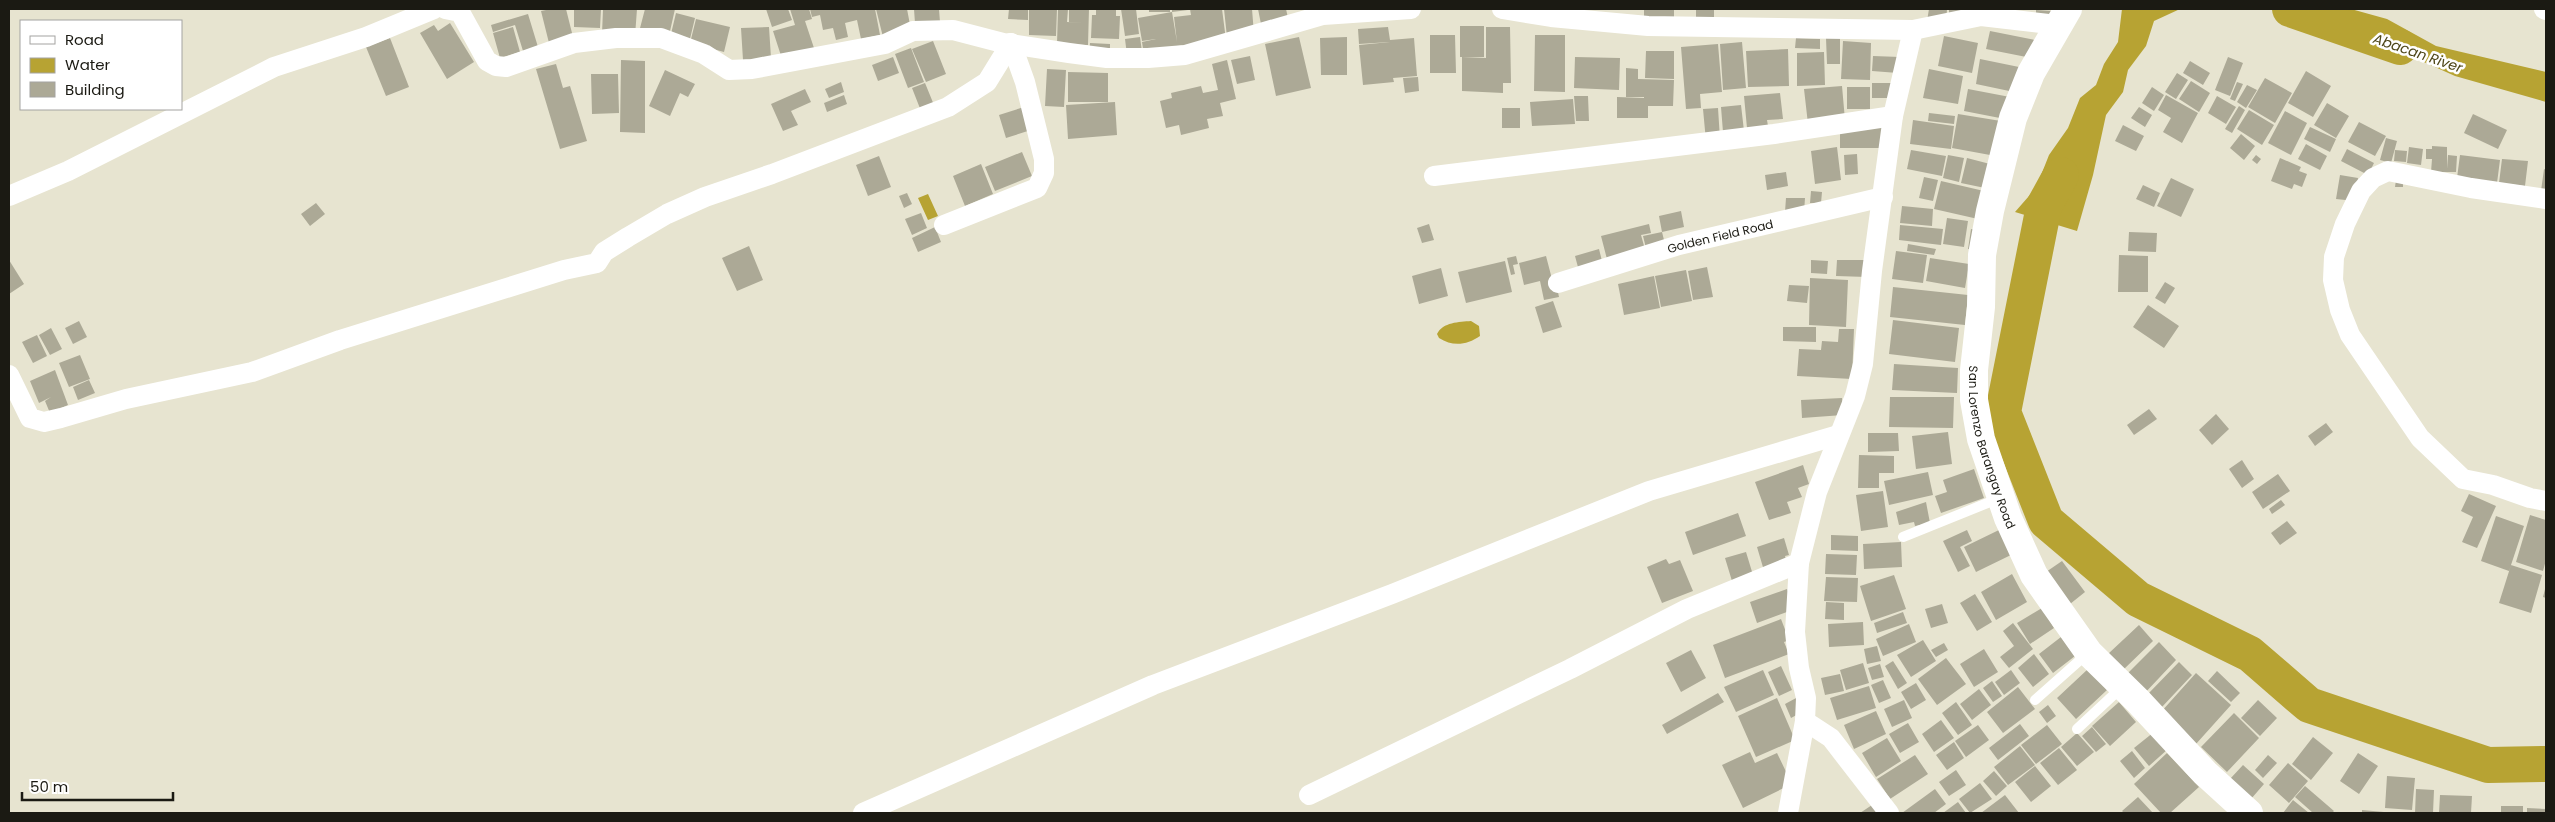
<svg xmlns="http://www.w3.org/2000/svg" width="2555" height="822" viewBox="0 0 2555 822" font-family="Poppins,sans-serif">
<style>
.water{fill:#b7a333}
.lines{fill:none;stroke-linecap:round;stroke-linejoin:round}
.river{stroke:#b7a333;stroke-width:36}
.building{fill:#aca996}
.lane{stroke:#fff;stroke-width:10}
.street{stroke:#fff;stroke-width:20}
.secondary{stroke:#fff;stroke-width:28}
.labels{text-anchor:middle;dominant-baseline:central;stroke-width:5;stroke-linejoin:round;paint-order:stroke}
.street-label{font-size:12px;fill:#1b1a13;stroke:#fff}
.water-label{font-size:14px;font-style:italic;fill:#4f471a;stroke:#fff}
</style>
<rect width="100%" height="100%" fill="#e7e4d0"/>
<path class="water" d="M2122,9H2180L2154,21L2146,46L2128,70L2123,92L2106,115L2093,175L2077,231L2015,212L2036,188L2049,155L2068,128L2080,98L2096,85L2104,64L2118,42Z
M2281,9H2351L2387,19L2436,46L2546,72V102L2455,76L2326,18Z
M928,194L938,216L928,220L918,198Z
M1471,321L1479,326L1480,336C1467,345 1453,347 1439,338L1437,334C1443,322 1459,322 1471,321Z"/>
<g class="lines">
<path class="river" d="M2290,9L2400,47
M2061,175L2044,206L2003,412L2046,521L2138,599L2250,654L2309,705L2488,765L2546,764"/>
</g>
<path class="building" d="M551,9H566L574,41L550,47L541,11Z
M574,9H601L600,28L574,27Z
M603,9H637L635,36L602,34Z
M645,9H675L668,40L639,32Z
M766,9H788L792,20L772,27Z
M790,9H809L812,19L805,21L816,54L784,65L773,31L795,25Z
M810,9H875L880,35L861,39L857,20L845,23L848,37L836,40L833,28L823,30L820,15L812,17Z
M876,9H907L911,30L883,37Z
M914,9H939L940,22L915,23Z
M1009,9H1028V20L1008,19Z
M1029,9H1057L1056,36L1029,35Z
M1058,9H1068L1067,22L1085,23L1069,22V9H1089L1088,45L1057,44Z
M1096,9H1116V16H1120L1119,39L1091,38L1092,15H1096Z
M1121,9H1136L1139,34L1125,36Z
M1149,9H1170V12H1149Z
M1172,9H1188V10L1172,12Z
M1190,9H1222L1226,40L1177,46L1144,55L1142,42L1156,39L1142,41L1138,18L1172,12L1177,42L1174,17L1191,15Z
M1224,9H1252L1254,34L1227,37Z
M1258,9H1286L1288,18L1261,24Z
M1644,9H1674V17L1644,26Z
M1696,9H1714V19H1696Z
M1929,9H1947L1946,23L1927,21Z
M1949,9H1973L1949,16Z
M2036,10L2052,11V23L2036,22Z
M676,13L695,18L689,43L670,38Z
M528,14L538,47L523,51L515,25L493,32L491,25Z
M696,19L730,27L724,52L690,43Z
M450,23L474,62L447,79L420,33L434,25L438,31Z
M1460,26H1484V57H1460Z
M513,27L520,52L500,58L493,33Z
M769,27L771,58L743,60L741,28Z
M1388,27L1390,40L1414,38L1417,76L1393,78L1394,82L1363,85L1359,45L1390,42L1359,44L1358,29Z
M1486,27H1510L1511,83H1503V93L1462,91V57L1486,58Z
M1990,31L2040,41L2037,59L1986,49Z
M1430,35H1455L1456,73H1430Z
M1535,35H1565V92L1534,91Z
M1944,36L1978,43L1972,73L1938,66Z
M1140,37L1142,52L1127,55L1125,39Z
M1299,37L1311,88L1276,96L1265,44Z
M1347,37V75H1321L1320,38Z
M1840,37V64H1827L1826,38Z
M390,38L409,87L386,96L366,47Z
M1796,38L1820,39V49L1795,48Z
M933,41L946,74L926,82L912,49Z
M1843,41L1871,43L1870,80L1841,79Z
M1742,42L1746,88L1723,90L1720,44Z
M1090,43L1110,44V56H1089Z
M1718,44L1722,92L1700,94L1701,108L1686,109L1681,47Z
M911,48L924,82L908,88L895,54Z
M1788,49L1789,86L1748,87L1746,51Z
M1646,51H1674V79L1645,78Z
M1824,52L1825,85L1797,86V53Z
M1250,56L1255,80L1237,84L1231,60Z
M1873,56L1900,57L1898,73L1872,71Z
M893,57L899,73L878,81L872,65Z
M1575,57L1620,58L1619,90L1574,88Z
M2228,57L2243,63L2230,96L2215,90Z
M1980,59L2019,67L2014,92L1976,84Z
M621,60L645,61V133L620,132Z
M1227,60L1236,99L1220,103L1223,116L1207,119L1209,128L1181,135L1179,125L1166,128L1160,101L1172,98L1171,93L1201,86L1203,93L1218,90L1212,64Z
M2190,61L2210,73L2203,85L2183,73Z
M556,64L563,88L570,86L587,141L560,149L536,69Z
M1626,68L1638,69V79L1674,80L1673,106H1648V118H1617V97L1644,98V90V97H1626Z
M1047,69L1066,70L1064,107L1045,106Z
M1929,69L1963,76L1958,104L1923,98Z
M665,70L695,84L688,97L680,93L670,116L649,106Z
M2306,71L2331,86L2313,117L2288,103Z
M1068,72L1108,73V102H1068Z
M2177,73L2188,80L2176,99L2165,92Z
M591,74H618L619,113L592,114Z
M1418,77L1419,91L1405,93L1403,78Z
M2265,78L2292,93L2275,123L2248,107Z
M2191,81L2210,93L2199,112L2179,99Z
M841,82L844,92L829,98L825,89Z
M2237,82L2243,84L2235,101L2230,99Z
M925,83L934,105L921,111L912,88Z
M1872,83H1896V98H1872Z
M2247,85L2257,90L2246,108L2237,102Z
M1842,86L1845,120L1808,124L1804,89Z
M1847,87H1870V109H1847Z
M2152,87L2164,95L2154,111L2142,103Z
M805,89L811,102L791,111L798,125L783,131L771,104Z
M1968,89L2010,97L2005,119L1964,111Z
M1780,93L1783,119L1767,120L1768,126L1747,128L1744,96Z
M844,95L847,104L827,112L824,103Z
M2166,95L2198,113L2182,143L2163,132L2171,118L2158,110Z
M1574,96H1588L1589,121H1576Z
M2217,96L2236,107L2226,124L2208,113Z
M1573,99L1575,124L1532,126L1530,102Z
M1115,102L1117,135L1068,139L1066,105Z
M2327,103L2349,116L2336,138L2314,125Z
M1741,105L1744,131L1723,132L1721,107Z
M1027,106L1034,129L1006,138L999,115Z
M2239,106L2245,110L2232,133L2225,129Z
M2139,107L2152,115L2145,127L2131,118Z
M1502,108H1520V128H1502Z
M1718,108L1720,139L1706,141L1703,109Z
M2249,110L2274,125L2262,145L2237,129Z
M2285,111L2307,123L2291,155L2268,143Z
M1929,113L1955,116L1954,124L1928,121Z
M1958,114L2007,122L2001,157L1952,148Z
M2473,114L2507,130L2498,149L2464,133Z
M1913,120L1954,126L1951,149L1910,144Z
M2359,122L2386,136L2375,156L2348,142Z
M2123,125L2144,136L2136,151L2115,141Z
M1840,126L1886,127L1885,148H1840Z
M2310,127L2336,139L2330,152L2304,139Z
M2241,134L2255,146L2244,160L2230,148Z
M2386,138L2397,141L2391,163L2380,160Z
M2306,144L2327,156L2320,170L2298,159Z
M2432,146L2447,147V169L2448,155L2457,156L2456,172H2431L2432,159H2426V149H2432Z
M1837,147L1841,180L1815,184L1811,151Z
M2409,147L2423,149L2421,165L2407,163Z
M2347,149L2374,163L2368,175L2341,161Z
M1911,150L1946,156L1942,176L1907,169Z
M2395,150L2407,151L2406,162L2394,161Z
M1022,152L1032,176L995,191L985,167Z
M1857,154L1858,174L1845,175L1844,155Z
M1948,155L1964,158L1959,182L1943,178Z
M2256,155L2261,159L2257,164L2252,160Z
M2460,155L2500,160L2497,183L2457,178Z
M879,156L891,187L868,196L856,165Z
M1967,158L1990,164L1985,188L1961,183Z
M2280,158L2301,167L2299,171L2307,174L2302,187L2294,184L2292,189L2271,181Z
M2502,159L2528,161L2525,186L2499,183Z
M981,164L993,194L965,206L953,176Z
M2544,169L2546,170V192L2541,191Z
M1786,172L1788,186L1767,190L1765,175Z
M2340,175L2358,178L2355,201L2336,199Z
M1924,177L1938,180L1933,201L1919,198Z
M2171,178L2194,189L2181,217L2157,206Z
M2396,180L2403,181V187H2395Z
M1941,181L1984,191L1978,219L1934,209Z
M2143,185L2160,193L2154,207L2136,199Z
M1811,191L1822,192L1821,203H1810Z
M907,193L912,204L904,208L899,196Z
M1786,198H1805L1804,212H1785Z
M316,203L325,214L310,226L301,214Z
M1902,206L1933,209L1932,226L1900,223Z
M1681,211L1684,227L1662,232L1659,216Z
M921,213L927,228L912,235L905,219Z
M1947,218L1968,221L1964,247L1943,244Z
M1429,224L1434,240L1422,243L1417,228Z
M1649,224L1651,233L1641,235L1646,253L1608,263L1601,236Z
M1900,225L1943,229L1941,245L1899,240Z
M935,227L941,242L918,252L912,238Z
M1971,229L1980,231L1977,250L1968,249Z
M1662,232L1665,244L1646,248L1643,236Z
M2129,232L2157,233L2156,252L2128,251Z
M1908,244L1936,249L1934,255L1907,251Z
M749,246L763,280L737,291L722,258Z
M1599,249L1603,265L1579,271L1575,256Z
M1896,251L1927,255L1923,283L1892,279Z
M2119,255L2148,256V292H2118Z
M1516,256L1518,264L1513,265L1515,274L1511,275L1507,258Z
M1546,256L1552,279L1555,278L1559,297L1544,300L1540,281L1524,285L1519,263Z
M1930,258L1969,264L1965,288L1926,281Z
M9,260L24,284L9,294Z
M1811,260L1828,261L1827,274L1811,273Z
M1837,260H1867V277L1836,276Z
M1505,261L1512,292L1466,303L1458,272Z
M1707,267L1713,297L1693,300L1688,271Z
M1441,268L1448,296L1419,304L1412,276Z
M1686,270L1692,301L1661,307L1655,276Z
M1654,276L1660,308L1624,315L1618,284Z
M1810,278L1848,280L1846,327L1809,325Z
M2165,282L2175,288L2165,304L2155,298Z
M1789,285L1809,286L1807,303L1787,301Z
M1893,287L1968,295L1965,325L1890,317Z
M1553,301L1562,327L1543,333L1535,307Z
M2148,305L2179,326L2164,348L2133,327Z
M1893,320L1959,328L1955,362L1889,354Z
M79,321L87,337L73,344L65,328Z
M1783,327H1816V342L1783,341Z
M51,328L62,349L50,355L39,335Z
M1839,329H1854L1852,379L1797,376L1799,349L1821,350L1822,341L1838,342Z
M37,335L47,356L33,363L22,342Z
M80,355L90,379L69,387L59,363Z
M1894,364L1958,368L1957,393L1892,390Z
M55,370L68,405L50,413L45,401L51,397L39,403L30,381Z
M89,380L95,393L78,400L73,387Z
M1890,397H1954L1953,428L1889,427Z
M1842,398L1843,415L1802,418L1801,400Z
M2149,409L2157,419L2134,435L2127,425Z
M2216,414L2229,429L2212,445L2199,430Z
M2326,423L2333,432L2315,446L2308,436Z
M1948,432L1952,464L1916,469L1912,436Z
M1868,433H1898L1899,451L1868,452Z
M1859,455L1894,456V473H1879V488H1858Z
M2242,460L2254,479L2242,488L2229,469Z
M1803,465L1809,484L1798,488L1802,497L1787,502L1791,513L1769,520L1755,482Z
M1974,469L1984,498L1941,513L1935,496L1947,492L1943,480Z
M1928,472L1933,495L1889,505L1884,481Z
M2278,474L2290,491L2263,509L2252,492Z
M1883,491L1888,527L1861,531L1856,495Z
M2469,494L2496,506L2477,548L2462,542L2473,517L2461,511Z
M2281,500L2285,505L2272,514L2269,509Z
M1926,502L1930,523L1915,526L1914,522L1899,525L1896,512Z
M1738,513L1746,536L1693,555L1685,532Z
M2530,515L2546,520V560L2543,571L2516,562Z
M2496,516L2524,526L2509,571L2481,561Z
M2287,521L2297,533L2280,545L2271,533Z
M2001,529L2013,554L1976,572L1964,547Z
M1967,530L1972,541L1960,547L1970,566L1958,572L1943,541Z
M1831,535L1858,536V551L1831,550Z
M1784,538L1789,555L1785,556L1788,567L1765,574L1757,547Z
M1901,542L1902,567L1864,569L1863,544Z
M1746,552L1753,575L1732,581L1725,558Z
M1826,554L1857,555L1856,575L1825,574Z
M1666,559L1669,564L1680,560L1693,591L1662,603L1647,567Z
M2062,561L2085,592L2070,604L2046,572Z
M2511,565L2542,575L2531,613L2499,603Z
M2012,574L2027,602L1996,620L1981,592Z
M1894,575L1906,609L1871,621L1860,586Z
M1826,577L1858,578L1857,602L1824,601Z
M2546,585V598L2543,597Z
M1787,589L1795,609L1757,623L1750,602Z
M1975,594L1992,622L1977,631L1960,603Z
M1826,602L1844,603V620L1825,619Z
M1942,604L1948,623L1931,628L1925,609Z
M2042,608L2054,628L2030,644L2017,623Z
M1903,612L1907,623L1877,633L1874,623Z
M1781,619L1789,640L1784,642L1789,654L1725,678L1713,645Z
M1863,622L1864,645L1829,647L1828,624Z
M2013,623L2033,649L2009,668L2000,657L2014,646L2003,631Z
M1909,624L1916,642L1883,656L1876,639Z
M2139,625L2153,641L2123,670L2108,654Z
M2061,637L2075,656L2053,673L2039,654Z
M1923,640L1936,661L1911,677L1897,655Z
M2159,642L2176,660L2143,695L2124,677Z
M1944,643L1948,650L1936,657L1931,650Z
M1877,646L1881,661L1867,664L1864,649Z
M1984,649L1998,672L1974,687L1960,664Z
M1691,650L1706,678L1681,692L1666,663Z
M2034,654L2049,674L2033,687L2018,668Z
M1946,658L1966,684L1937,705L1918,679Z
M1893,661L1907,683L1898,689L1885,666Z
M2179,662L2192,675L2161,708L2147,695Z
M1863,663L1869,683L1846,690L1840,670Z
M1880,664L1884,677L1872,680L1868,668Z
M1781,666L1792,690L1779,696L1768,672Z
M2088,669L2107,690L2076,719L2057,698Z
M1763,670L1774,695L1736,712L1724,687Z
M2011,670L2020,683L2004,695L1995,682Z
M2217,671L2240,693L2231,702L2208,681Z
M2196,673L2231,705L2196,744L2161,712Z
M1840,674L1844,691L1825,695L1821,678Z
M1883,680L1891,698L1879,703L1871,685Z
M1992,681L2002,696L1993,702L1983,688Z
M1916,683L1926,700L1911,709L1901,692Z
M1869,686L1876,708L1837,720L1830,698Z
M2018,687L2035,709L2003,733L1987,712Z
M1979,689L1991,705L1972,720L1960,704Z
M1718,693L1724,702L1667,734L1662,725Z
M1798,697L1804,711L1791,718L1785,704Z
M1777,698L1795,740L1756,757L1738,716Z
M1904,700L1912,718L1892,727L1884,709Z
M2258,700L2277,718L2260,736L2241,718Z
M1956,702L1972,725L1958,735L1942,713Z
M2119,702L2136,722L2110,746L2092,726Z
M2048,705L2056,716L2047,723L2039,712Z
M1876,711L1886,734L1854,749L1844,725Z
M2234,713L2259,738L2227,772L2201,747Z
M1941,720L1954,738L1934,752L1922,734Z
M1908,723L1919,742L1900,753L1889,734Z
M2020,724L2029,736L1998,760L1989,748Z
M1978,725L1989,740L1966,757L1955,741Z
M2047,725L2062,744L2036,764L2021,745Z
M2092,727L2106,744L2096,752L2082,736Z
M2154,732L2168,749L2149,766L2134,748Z
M2077,733L2094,752L2077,766L2061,747Z
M2313,737L2333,753L2311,780L2292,764Z
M1887,738L1901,761L1876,777L1862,753Z
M1954,742L1964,758L1947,770L1936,755Z
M2020,746L2035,765L2008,785L1994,767Z
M2059,748L2077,770L2058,785L2040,763Z
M2132,751L2145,768L2134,778L2120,761Z
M1750,752L1755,763L1777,753L1792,784L1743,808L1722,765Z
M2167,753L2199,787L2170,813H2161L2134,784Z
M2358,753L2378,766L2359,794L2340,781Z
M1915,755L1928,774L1890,799L1877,779Z
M2268,755L2277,763L2263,778L2255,770Z
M2288,763L2308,781L2289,803L2269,785Z
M2243,765L2264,784L2251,799L2230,779Z
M2035,766L2051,786L2031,802L2015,782Z
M1956,770L1966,785L1949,796L1939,782Z
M1994,771L2007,786L1996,796L1983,781Z
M2387,776L2415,778L2412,810L2385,808Z
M1980,783L1992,799L1970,813L1959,799Z
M2305,786L2334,811L2332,813H2313L2295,797Z
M1935,789L1946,804L1934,813H1902Z
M2416,789L2434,790L2433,813H2415Z
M2005,795L2019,813H1981Z
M2440,795L2472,796L2471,813H2439Z
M2138,797L2153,813H2124L2122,811Z
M2293,800L2309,813H2283Z
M1958,802L1966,813H1943Z
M1872,805L1878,813H1860Z
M2501,806H2523V813H2501Z
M2527,808L2546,809V813H2527Z
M2362,810L2384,812V813H2362Z"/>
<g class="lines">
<path class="lane" d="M1903,537L2000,498
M2035,700L2088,653
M2077,729L2122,687"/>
<g class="street">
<path d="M445,9L460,12L487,61L496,66L506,67L574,43L616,38H661L704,54L729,70L752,69L885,44L913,31L953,30L1003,43L1069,53L1107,58H1148L1185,55L1323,15L1411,9"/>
<path d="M1502,9L1551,17L1648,26L1913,30L1981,16L2057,25"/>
<path d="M2544,9L2546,10"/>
<path d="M1434,176L1774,134L1893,116"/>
<path d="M9,196L68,171L274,67L366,37L434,9"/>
<path d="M2546,199L2471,188L2388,171L2373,178L2361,191L2345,224L2334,257L2333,280L2340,310L2350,335L2420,438L2463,479L2493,485L2530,498L2546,501"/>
<path d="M944,225L1037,188L1044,173V159L1025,82L1011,43"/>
<path id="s1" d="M1558,283L1679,245L1883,197"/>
<path d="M9,375L30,418L44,422L61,418L126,399L252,372L340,340L564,270L597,263L604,252L628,237L667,214L705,197L772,174L948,107L987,82L1011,43"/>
<path d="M1309,795L1570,669L1687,609L1799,563"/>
<path d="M863,813L1153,685L1392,594L1649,491L1838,435"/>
<path d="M1788,813L1805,721"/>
<path d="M1889,813L1831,738L1805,721L1806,698L1799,668L1795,632L1799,563L1817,492L1855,396L1863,364L1872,271L1893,116L1913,30"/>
</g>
<path class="secondary" id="s2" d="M2068,9L2031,73L2013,118L1990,211L1982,255L1981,307L1974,370V400L1981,439L2008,518L2034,575L2089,653L2138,701L2205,773L2249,813"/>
</g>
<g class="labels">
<g class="street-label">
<text stroke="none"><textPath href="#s1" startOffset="169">Golden Field Road</textPath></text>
<text stroke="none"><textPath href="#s2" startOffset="458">San Lorenzo Barangay Road</textPath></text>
</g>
<g class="water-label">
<text transform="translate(2418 53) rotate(19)">Abacan River</text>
</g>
</g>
<rect width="2555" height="822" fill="none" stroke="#1b1a13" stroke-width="20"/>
<rect x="20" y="20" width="162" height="90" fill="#ffffff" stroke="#a4a3a1"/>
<rect x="30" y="36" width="25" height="8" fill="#ffffff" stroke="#a4a3a1"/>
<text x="65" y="45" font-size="15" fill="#1b1a13">Road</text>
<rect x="30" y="58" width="25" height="15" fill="#b7a333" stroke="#a4a3a1"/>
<text x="65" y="70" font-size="15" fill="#1b1a13">Water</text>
<rect x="30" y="82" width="25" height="15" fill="#aca996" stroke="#a4a3a1"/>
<text x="65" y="95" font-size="15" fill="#1b1a13">Building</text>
<path d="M22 792v8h151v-8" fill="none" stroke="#1b1a13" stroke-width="2.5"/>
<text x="30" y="792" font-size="15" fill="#1b1a13" stroke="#ffffff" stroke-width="4" paint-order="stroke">50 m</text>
</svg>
